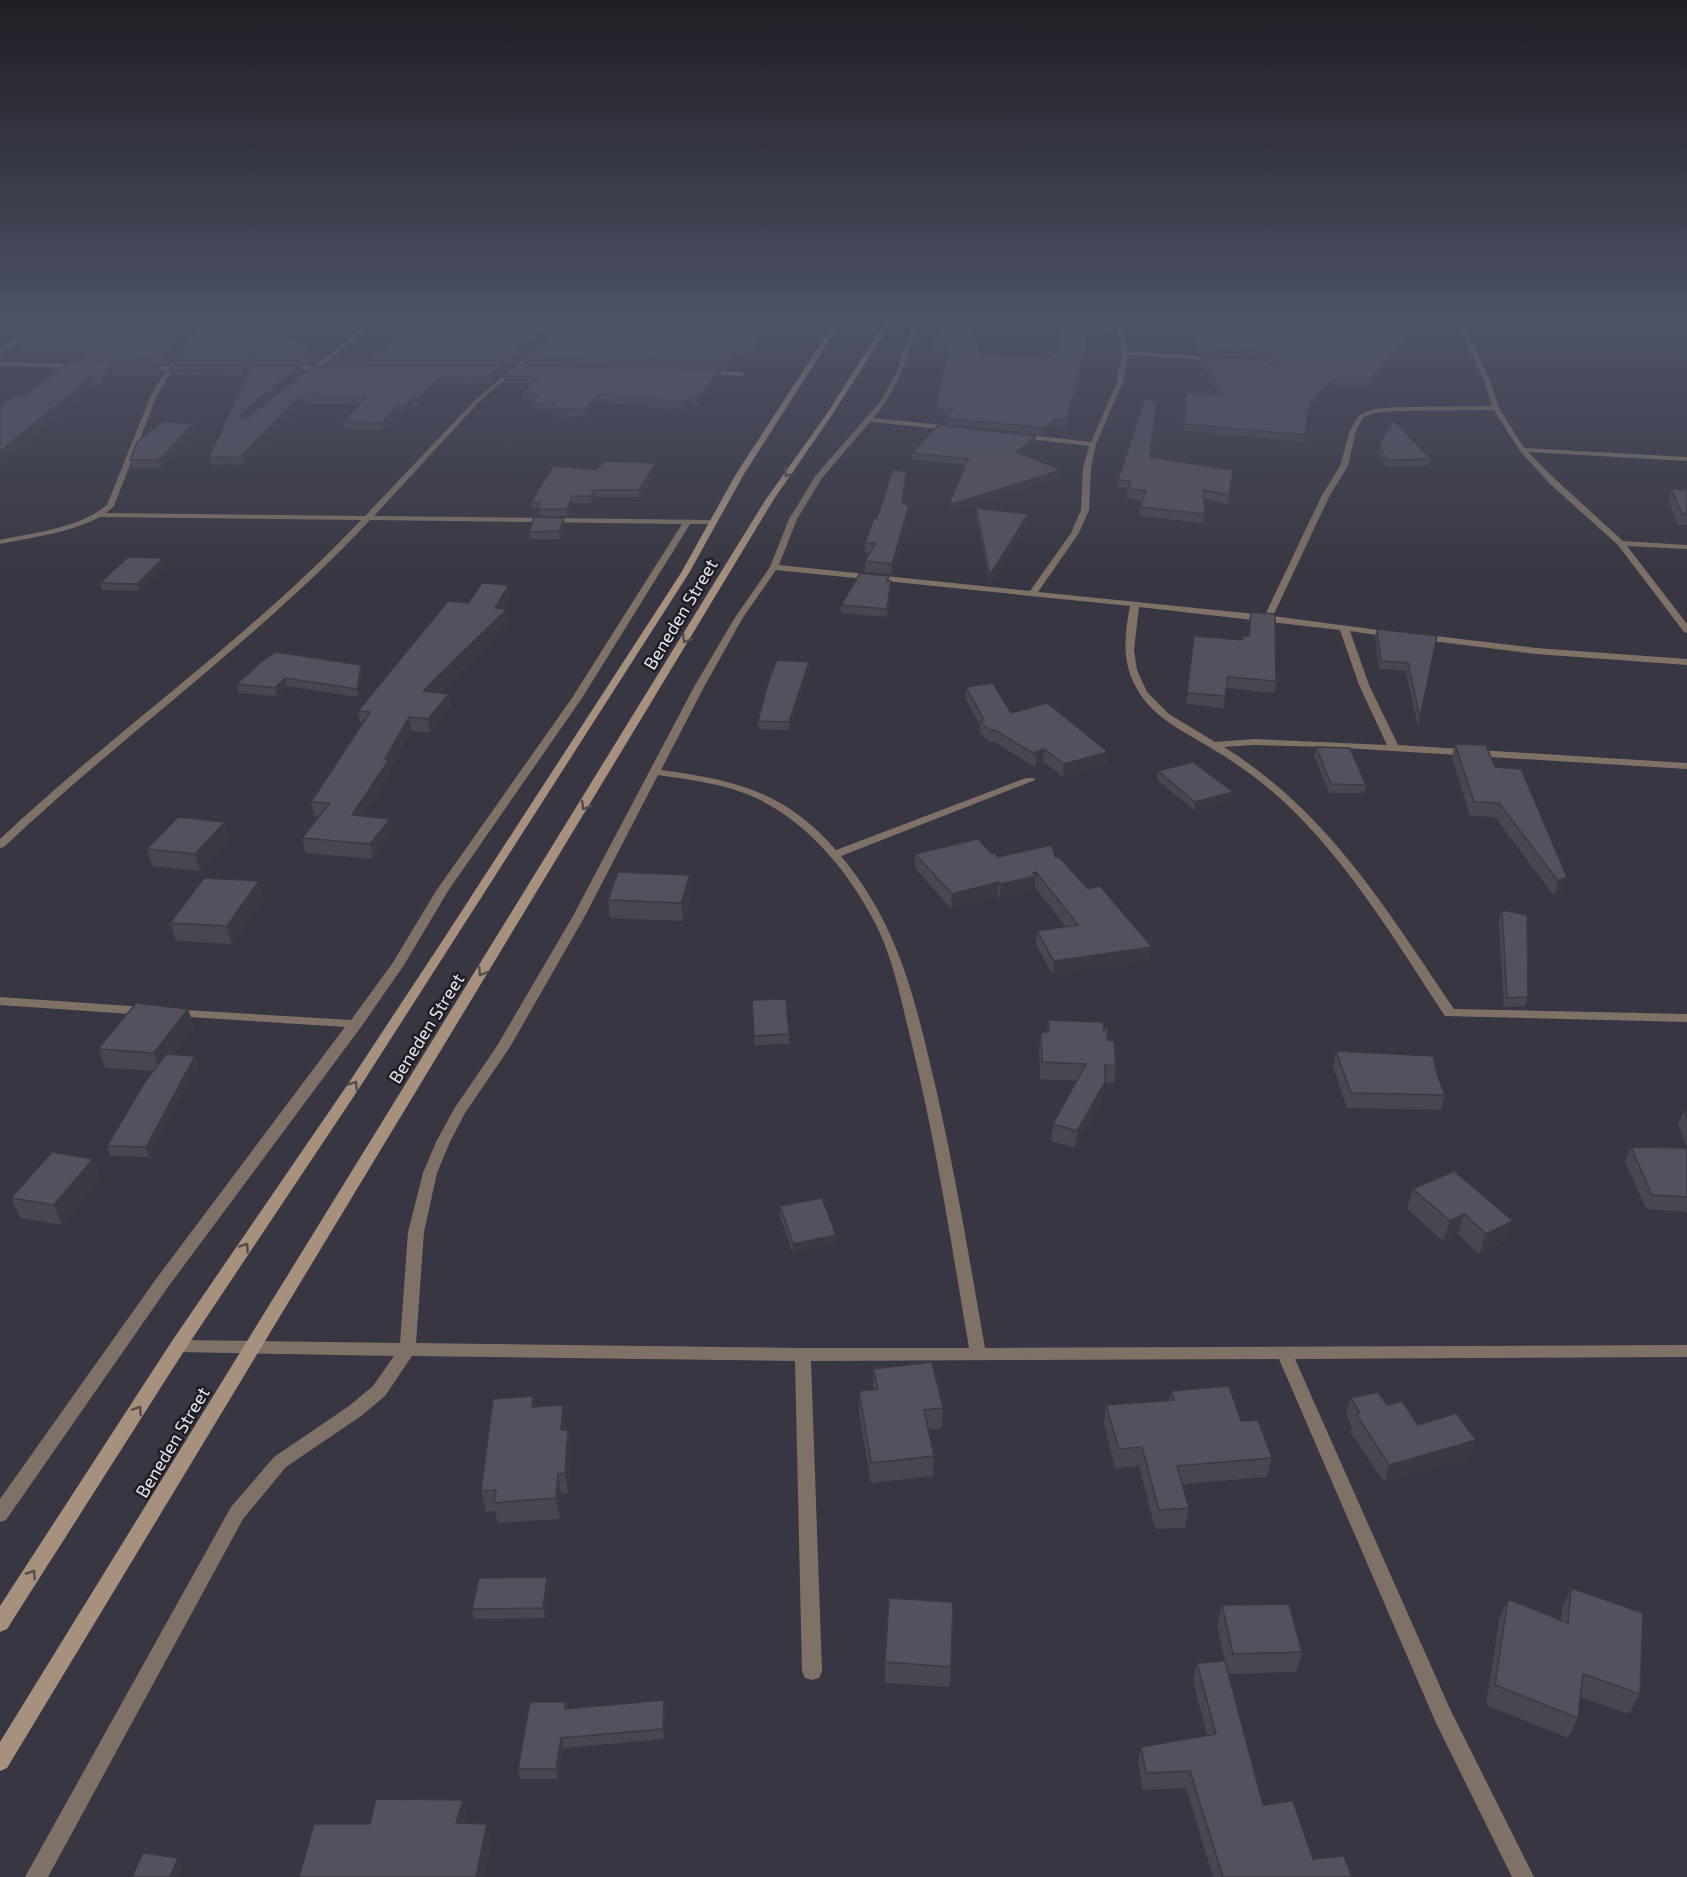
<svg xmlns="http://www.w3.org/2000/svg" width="1687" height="1877" viewBox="0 0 1687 1877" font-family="'Exo 2',sans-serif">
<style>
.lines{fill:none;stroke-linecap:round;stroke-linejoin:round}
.street{fill:#7f7165;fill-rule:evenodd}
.secondary{fill:#a7917e;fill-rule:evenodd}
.wall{fill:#484651}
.shaded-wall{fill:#3b3942}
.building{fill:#54515e;stroke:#3b3942;stroke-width:1.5}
.oneway{stroke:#554c48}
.labels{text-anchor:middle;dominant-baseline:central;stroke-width:5;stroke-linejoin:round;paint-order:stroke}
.street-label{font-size:18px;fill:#e7e5ed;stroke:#1f1e24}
</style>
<rect width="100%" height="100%" fill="#383642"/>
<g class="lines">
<path class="street" d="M46,319H53L0,354V349Z
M371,319H378L322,366L328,367V369L314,372L311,370H287L284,368L287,366H315Z
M927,319H974L1116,325L1117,319H1123L1122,327L1128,351L1215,357L1218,359L1215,361L1128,355L1123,382L1096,444L1091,468L1089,510L1079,533L1038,592L1265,615L1322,495L1340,466L1350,430L1359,415L1374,409L1395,407L1492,406L1485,383L1455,319H1461L1491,383L1499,408L1524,448L1687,457V461L1528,452L1556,480L1623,541L1687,545V549L1627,546L1687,624V633L1684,632L1618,545L1550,484L1520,451L1494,410L1395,411L1375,413L1364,417L1356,430L1348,466L1330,495L1273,616L1393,632L1394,634L1390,637L1350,631L1369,685L1398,745L1687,763V769L1328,747L1254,745L1224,747C1329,813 1386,909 1454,1009L1687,1014V1022L1445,1016C1395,940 1348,861 1281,799C1260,780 1236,763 1211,748C1185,732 1157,720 1140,694C1121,666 1124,637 1130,606L776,570L742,619L704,687L661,770C735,780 784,791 836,850L1026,778H1034L1035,780L841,856C901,928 916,1004 937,1093C956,1177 970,1263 985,1348L1687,1345V1357L1295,1359L1450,1709L1534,1877H1512L1436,1723L1279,1359L811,1361L822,1671L819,1678L812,1680L805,1678L802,1671L795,1361L412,1356L385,1396L361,1416L286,1467L243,1519L48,1877H25L231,1507L274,1457L349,1406L373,1386L394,1356L178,1352L172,1351L170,1346L172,1341L178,1340L400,1343L408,1232L423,1173L436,1142L454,1109L497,1046L573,916L694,687L734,619L770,567L789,519L816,475L880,402L895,375L913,324ZM933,321L1117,329L1122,353L1117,382L1091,442L1020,434L1017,436L1020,438L1089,446L1083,468L1081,510L1071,533L1030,591L779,565L797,519L822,478L870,422L952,430L955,428L952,426L873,418C897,391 907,359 918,325ZM1139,607L1340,630L1359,685L1387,745L1254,739L1215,742L1169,714L1147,692L1137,670L1134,650ZM658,775C697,781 737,785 771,806C819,834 855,882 879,931C896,968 903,1010 913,1049C937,1148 952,1248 969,1348H803L416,1343L424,1232L437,1173L450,1142L465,1113L510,1047L585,916Z
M536,348L538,351L479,402L374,516L712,520L716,522L712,524H690L582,698L448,891L404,965L361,1027L168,1287L6,1520L0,1522V1499L156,1279L345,1027L174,1016L168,1012L169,1009L351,1020L392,964L436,891L572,698L682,524L370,520C258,640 122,735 4,847L0,848V839C117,729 251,637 361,520L100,517C69,533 34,537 0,544V540C36,532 77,529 107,505L151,395L166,370H146L144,367L168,366L172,362L175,364L174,366L188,368L172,370L157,395L114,506L106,513L365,516L475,400Z
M0,362L78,364L81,366L78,368L0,366Z
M707,371L742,372L745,374L742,376L705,374Z
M1419,634L1536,648L1687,659V665L1536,654L1416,639L1415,637Z
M0,997L145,1007L151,1011L145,1015L0,1005Z"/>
<path class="secondary" d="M837,319H843L744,474L689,573L358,1090L184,1351L7,1629L0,1632V1606L172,1341L348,1084L441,943L681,573L736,474Z
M887,319H893L832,415L774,499L7,1768L0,1771V1742L766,499L826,415Z"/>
</g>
<path class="wall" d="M198,319L166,364H159L161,372L160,375L115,374L104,385H92L78,400L1,463H0V405L25,396L82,361L81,355L86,351H20L15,338Z
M203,319H369H265L311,357V364H257V362L255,364H177L176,357Z
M379,319H563L512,364H367L366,357L429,320H380Z
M568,319L787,322L770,324L752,358H737L728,369L526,364L525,357Z
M1177,319H1401L1399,331L1409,333L1408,339L1368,387L1331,386L1308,410L1304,442L1183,431L1185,400L1218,395L1201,362L1202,356L1280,364L1252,357L1196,353L1193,347L1194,341L1204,327L1177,324Z
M945,321L980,354L1050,357L1059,352V330L1087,350L1067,426L1055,425L1044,435L945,424V418L947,416L935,415L936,409L947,352H931V346Z
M252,365H301L303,372L245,419L314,366L502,365L503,372L491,383H443L419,406H413L405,413H398L384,430H345L343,422L358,405L302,403L243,464L211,465L209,457Z
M246,366L247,372L243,376L171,375L169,369Z
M503,376L721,378L699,406H690L686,410L599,402L585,417L553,416L552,411H534L533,403L534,402L523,401L522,394L532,383H504Z
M194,423L195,429L161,467H132L130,460Z
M1036,436L1035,442L1022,454L1060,476L949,512L965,465L912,459V453Z
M1379,445L1431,459L1429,466H1386L1378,451Z
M1150,457L1233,470L1228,504L1204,499L1205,514L1204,523L1139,516L1140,507L1143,500L1127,498L1128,489L1117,488L1118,480Z
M656,463V470L639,497H595L592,503H572L568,516H539L538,509L532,508L531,502L597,470Z
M906,472V482L903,503L909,506V516L891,574L865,572V561L870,553H865V543L877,518Z
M1671,489L1687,490V525H1678L1668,499Z
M976,508L1028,521L990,583L976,515Z
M565,525L560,539H530L529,532Z
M165,565L139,591L102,590L100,583Z
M889,576V581L891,588L887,617L841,613V605Z
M511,597L504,609L509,622L438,693L449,694L451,707L430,732L411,731L390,769L391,775L364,816L390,819L392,833L373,859L305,853L302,838L319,817L314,816L311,802L362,725H361L358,711L468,603Z
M1251,612L1276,681L1275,693L1226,688L1224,708L1186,704L1194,636L1242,639V636H1248Z
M1377,629L1437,636L1418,727L1406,671L1379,669L1375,636Z
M276,652L362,673L358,697L287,686L277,696L239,693L237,684Z
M809,670L789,730L758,729V721Z
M966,687L1011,713L1107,764L1063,777L1043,761L1036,764L1035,767L995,742H989L980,733V725L965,698Z
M1455,744L1495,767L1521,769L1562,892L1554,896L1495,817L1470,816L1452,758Z
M1316,747L1366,785L1364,793H1329L1314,755Z
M1158,771L1233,792L1231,800L1194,810L1157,780Z
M230,838L200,871L152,866L147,849Z
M915,854H992L998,857H1055L1150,961L1053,975L1036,945L1037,931L1066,927L1035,887V890L1000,898L998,896L951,909L915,868Z
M690,875L691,893L683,921L610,918L608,900Z
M259,881L264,899L232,944L176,941L170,923Z
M1502,910L1528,997L1525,1006L1504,1007L1499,920Z
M752,1000L789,1034V1044L754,1045Z
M188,1009L194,1027L173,1054L195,1056L198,1066L149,1157L111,1156L107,1146L153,1071L105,1068L98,1049Z
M1048,1020L1104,1031L1116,1066L1114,1083L1104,1082L1102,1099L1075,1148L1051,1141L1053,1124L1077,1081L1040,1079L1039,1049L1041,1032H1047Z
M1336,1051L1445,1095L1441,1110L1347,1108L1333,1066Z
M1684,1111L1687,1119V1147L1678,1125Z
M1631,1147L1687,1148V1212L1646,1209L1625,1161Z
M101,1179L62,1225L20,1218L11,1198Z
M1413,1189L1513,1221L1506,1241L1479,1254L1458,1234L1443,1241L1407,1209Z
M780,1206L836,1245L793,1254L780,1216Z
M873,1369L943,1408L942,1428L928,1430L934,1456L933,1476L871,1483L859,1412V1391L873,1390Z
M1171,1391L1241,1421L1272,1458L1267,1477L1182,1484L1189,1508L1185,1528L1155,1529L1139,1466L1115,1468L1104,1424L1106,1405L1169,1400Z
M1351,1398L1387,1405L1470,1458L1384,1482L1350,1432L1352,1426L1346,1415Z
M535,1407L566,1425V1430H568L571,1450L568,1493L561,1494L560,1519L498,1523L495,1511L486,1512L481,1491Z
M547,1577L549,1587L545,1618L474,1619L472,1609Z
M1571,1588L1640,1694L1629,1714L1580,1697L1578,1718L1568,1738L1486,1705L1499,1620L1508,1599L1561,1620L1562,1609Z
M1222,1605L1302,1652L1296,1672L1228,1674L1217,1626Z
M885,1662L951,1667L950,1687L885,1683Z
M1197,1663L1263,1805L1313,1859L1352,1877H1213L1186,1788L1143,1790L1138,1764L1141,1747L1207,1735L1193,1681Z
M664,1700L665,1710L664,1739L563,1748L558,1779H520L518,1769L566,1702L568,1709Z"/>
<path class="shaded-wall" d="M30,319H42L2,345L0,338Z
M192,319H198L166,364L164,357Z
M555,319H563L512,364L511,357Z
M768,319H789L787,322L770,324L752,358V351Z
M1409,333L1408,339L1368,387L1370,380Z
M1087,344V350L1067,426V420Z
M258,351L256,357L257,362L255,364L253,357Z
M737,351V358L728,369V362Z
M159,363L161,372L160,375L157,366Z
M113,365L115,374L104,385L101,376Z
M301,365L303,372L243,420L240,415L242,413Z
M502,365L503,372L491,383L490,376Z
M246,366L247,372L243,376L242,370Z
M721,370V378L699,406L698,398Z
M442,375L443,383L419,406L418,398Z
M90,376L92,385L78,400L1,463L0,458V451Z
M1332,380L1331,386L1308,411L1309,404Z
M599,394V402L585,417V410Z
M301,395L302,403L243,464L241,456Z
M412,398L413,406L405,413L404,406Z
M690,398V406L686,410V402Z
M397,406L398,413L384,430L382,423Z
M1056,419L1055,425L1044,435L1045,428Z
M194,423L195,429L161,467L159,460Z
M1036,436L1035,442L1017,459V452Z
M656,463V470L639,497V490Z
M1061,470L1060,476L949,512V505Z
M906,472V482L902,513V503Z
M594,490L595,497L592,503L591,496Z
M572,496V503L568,516L567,509Z
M909,506V516L891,574L892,564Z
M1028,514V521L990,583V575Z
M564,518L565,525L560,539L559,531Z
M163,558L165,565L139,591L137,584Z
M891,581V588L887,617V609Z
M509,585L511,597L498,619L507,609L509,622L425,705L423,691L495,608Z
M809,662V670L789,730V722Z
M361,665L362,673L358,697L357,689Z
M285,678L287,686L277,696L275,688Z
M449,694L451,707L430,732L428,719Z
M409,717L411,731L390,769L391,775L355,830L352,815Z
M1044,749L1043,761L1036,764V755L1035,752Z
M1108,752L1107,764L1063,777L1064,764Z
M1233,792L1231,800L1194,810L1195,802Z
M390,819L392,833L373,859L370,844Z
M225,822L230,838L200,871L195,854Z
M1036,872L1035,890L1000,898L1001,884Z
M690,875L691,893L683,921L681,903Z
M1567,877L1562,892L1554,896L1558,881Z
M259,881L264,899L232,944L227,926Z
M999,882L998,896L951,909L952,894Z
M1152,947L1150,961L1053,975L1054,961Z
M188,1009L194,1027L160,1072L154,1053Z
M195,1056L198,1066L149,1157L146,1147Z
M1105,1082L1102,1099L1075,1148L1077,1131Z
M93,1159L101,1179L62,1225L54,1205Z
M1464,1214L1458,1234L1443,1241L1450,1221Z
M1513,1221L1506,1241L1479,1254L1486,1234Z
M836,1235V1245L793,1254V1244Z
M563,1405L566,1425L564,1451L561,1430Z
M568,1430L571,1450L568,1493L565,1473Z
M1476,1440L1470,1458L1384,1482L1389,1465Z
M558,1474L561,1494L560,1519L556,1498Z
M547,1577L549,1587L545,1618L543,1608Z
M664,1700L665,1710L664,1739L663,1729Z
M561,1738L563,1748L558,1779L556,1769Z
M463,1800L468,1817L461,1841L456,1823Z
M487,1824L492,1841L485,1877H476Z
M178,1858L183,1867L179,1877H170Z"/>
<path class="building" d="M0,319H30L0,338Z
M45,319H192L164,357L81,355L94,344H18L25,339L15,338Z
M203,319H265L310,350V357H256L258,351L253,357H176Z
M431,319H555L511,357H366Z
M568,319H768L752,351H737L728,362L525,357Z
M970,319L980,354L1050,357L1051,352H1059V330L1086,331L1087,344L1067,420L1056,419L1045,428L945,418L953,410L936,409L948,346H931L945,321Z
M1192,319H1401L1399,331L1409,333L1370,380H1332L1309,404L1305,435L1184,424L1186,393L1223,395L1202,356L1252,359L1280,365L1285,361L1284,358L1252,350L1197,347L1194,341L1208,321Z
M69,361L159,363L157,366L113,365L101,376H90L75,391L0,451V405L16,395L25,396Z
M252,365H301L242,413L240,415L245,419L314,366L502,365L490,376L442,375L418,398H412L404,406H397L382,423L343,422L365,398L301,395L241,456L209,457Z
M516,365L721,370L698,398H690L686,402L599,394L585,410L552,408L556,403H533L538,394H522L539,376H503Z
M171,366H246L242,370L169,369Z
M1145,398L1157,401L1150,457L1233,470L1229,495L1203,490L1205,514L1140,507L1146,491L1128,489L1131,481L1118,480Z
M1393,420L1431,459L1387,460L1379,445Z
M162,422L194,423L159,460H130L137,442Z
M938,425L1036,436L1017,452L1061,470L949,505L968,459L912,453Z
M604,461L656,463L639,490H594L591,496H572L567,509H538L540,502H531L553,466L597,470Z
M893,469L906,472L902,503L909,506L892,564L865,561L876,543H865L874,518H877Z
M1671,489L1687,490V514H1682Z
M976,508L1028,514L990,575Z
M534,517L564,518L559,531L529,532Z
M128,557L163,558L137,584L100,583Z
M860,573L889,576L887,581H891L887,609L841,605Z
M482,583L509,585L495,608L507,609L423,691L449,694L428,719L409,717L385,759L388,761L352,815L390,819L370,844L302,838L330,803L311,802L370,712L358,711L448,601L468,603Z
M1251,612L1275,614L1276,681L1228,677L1225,696L1187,693L1194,636L1243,640L1242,636H1249Z
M1377,629L1437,636L1420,718L1408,663L1381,661Z
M276,652L361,665L357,689L285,678L275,688L237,684L262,661Z
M777,660L809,662L789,722L758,721L769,680Z
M993,683L1011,713L1047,703L1108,752L1064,764L1044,749L1035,752L1036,755L995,730H990L980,721L984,720L966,687Z
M1455,744L1486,745L1495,767L1521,769L1567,877L1558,881L1499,803L1474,802Z
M1316,747L1350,748L1366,785L1331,784Z
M1193,762L1233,792L1195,802L1158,771Z
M178,817L225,822L195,854L147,849Z
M978,839L992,854L995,853L998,857L1052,845L1055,857H1059L1088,889L1100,886L1152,947L1054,961L1037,931L1078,925L1036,872L1033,873L1036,876L1001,884L999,882L952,894L915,854Z
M618,872L690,875L681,903L608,900Z
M204,878L259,881L227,926L170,923Z
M1502,910L1527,915L1528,997L1507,998Z
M786,999L789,1034L754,1036L752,1000Z
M136,1003L188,1009L154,1053L98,1049Z
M1048,1020L1103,1022L1104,1031L1108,1024L1107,1040L1114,1041L1116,1066L1105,1065V1082L1077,1131L1053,1124L1086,1064L1042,1062L1041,1032H1049Z
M1336,1051L1433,1056L1438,1077L1445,1095L1351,1093Z
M166,1054L195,1056L146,1147L107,1146L143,1085Z
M1684,1111H1687V1119Z
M1631,1147L1687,1148V1197L1652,1195Z
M52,1152L93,1159L54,1205L11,1198Z
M1454,1171L1513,1221L1486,1234L1464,1214L1450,1221L1413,1189Z
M822,1198L836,1235L793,1244L780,1206Z
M932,1362L943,1408L924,1410L934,1456L871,1463L859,1391L878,1389L873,1369Z
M1229,1386L1241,1421L1258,1420L1272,1458L1177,1466L1189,1508L1159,1510L1142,1447L1119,1449L1106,1405L1174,1400L1171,1391Z
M1378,1392L1387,1405L1402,1401L1418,1425L1456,1413L1476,1440L1389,1465L1356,1414L1360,1413L1351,1398Z
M533,1396L532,1407L563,1405L561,1430H568L565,1473L558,1474L556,1498L494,1503L496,1490L481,1491L493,1399Z
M547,1577L543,1608L472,1609L479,1578Z
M1571,1588L1643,1613L1640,1694L1583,1674L1578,1718L1495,1685L1508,1599L1568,1623Z
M889,1598L953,1602L951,1667L885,1662Z
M1289,1604L1302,1652L1233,1654L1222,1605Z
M1225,1661L1263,1805L1293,1801L1313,1859L1344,1856L1352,1877H1223L1190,1771L1146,1773L1141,1747L1216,1734L1197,1663Z
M664,1700L663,1729L561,1738L556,1769H518L530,1702H566L565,1709Z
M376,1799L463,1800L456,1823L487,1824L476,1877H299L314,1824H370Z
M143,1853L178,1858L170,1877H132Z"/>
<defs><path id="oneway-chevron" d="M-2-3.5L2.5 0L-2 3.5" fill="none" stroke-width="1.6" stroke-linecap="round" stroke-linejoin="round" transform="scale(1.5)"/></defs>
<g class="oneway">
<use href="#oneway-chevron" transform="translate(788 473) rotate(125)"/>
<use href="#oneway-chevron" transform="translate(686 639) rotate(121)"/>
<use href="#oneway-chevron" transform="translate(585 806) rotate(122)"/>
<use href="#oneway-chevron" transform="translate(482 972) rotate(122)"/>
<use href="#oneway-chevron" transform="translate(354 1085) rotate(-57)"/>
<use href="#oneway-chevron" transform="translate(245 1247) rotate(-56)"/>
<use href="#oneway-chevron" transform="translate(138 1410) rotate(-57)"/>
<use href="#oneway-chevron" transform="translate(32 1574) rotate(-57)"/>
</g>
<linearGradient id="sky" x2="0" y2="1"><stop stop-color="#1f1e24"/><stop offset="0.55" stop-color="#4d5265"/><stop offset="1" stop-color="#4d5265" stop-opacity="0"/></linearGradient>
<rect width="1687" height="582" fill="url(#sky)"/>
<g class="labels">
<g class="street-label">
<text transform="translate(680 614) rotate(-59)">Beneden Street</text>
<text transform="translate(426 1028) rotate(-58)">Beneden Street</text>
<text transform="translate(172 1442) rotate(-59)">Beneden Street</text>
</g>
</g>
</svg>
